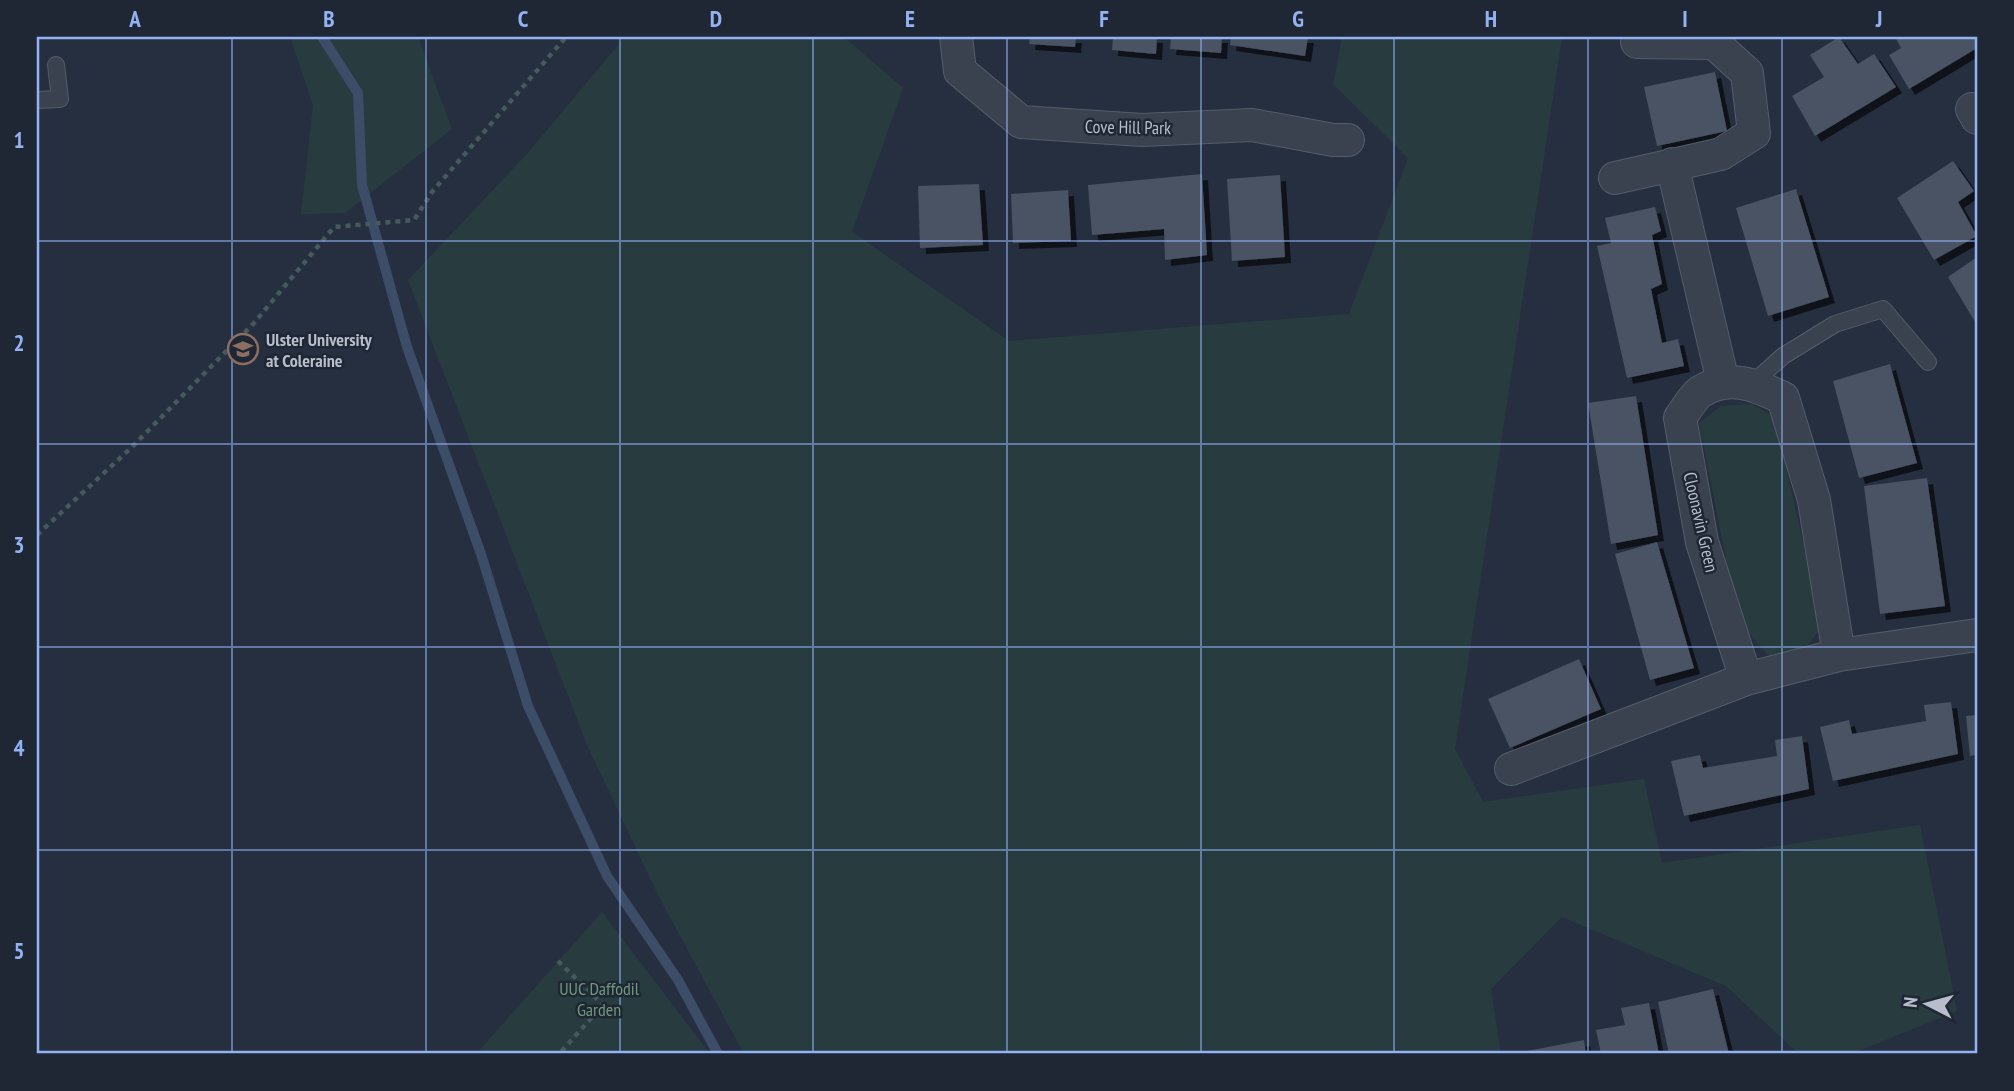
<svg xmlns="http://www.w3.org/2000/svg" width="2014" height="1091" viewBox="0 0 2014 1091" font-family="'PT Sans Narrow',sans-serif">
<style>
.green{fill:#283c40}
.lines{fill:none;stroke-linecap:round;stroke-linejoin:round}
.stream{stroke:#3d4c67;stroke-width:10}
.building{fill:#485263;filter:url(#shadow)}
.service-casing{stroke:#555d6a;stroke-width:18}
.minor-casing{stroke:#555d6a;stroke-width:34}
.path{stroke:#46595d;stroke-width:4.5;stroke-dasharray:5 5;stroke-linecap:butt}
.service{stroke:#3a424f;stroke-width:16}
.minor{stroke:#3a424f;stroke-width:32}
.grid{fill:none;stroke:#92b2f4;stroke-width:2;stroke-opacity:0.55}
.labels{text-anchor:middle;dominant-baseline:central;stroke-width:5;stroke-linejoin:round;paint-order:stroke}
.street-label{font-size:18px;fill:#b7bdca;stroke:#1f2734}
.poi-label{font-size:18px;font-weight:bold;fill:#b7bdca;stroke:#1f2734;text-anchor:start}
.park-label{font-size:18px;fill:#6f997b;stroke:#1f2734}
.neatline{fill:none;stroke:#92b2f4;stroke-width:2.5}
.grid-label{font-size:23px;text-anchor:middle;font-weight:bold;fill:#92b2f4}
</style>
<defs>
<filter id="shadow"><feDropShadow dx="6" dy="6" stdDeviation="0" flood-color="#0009"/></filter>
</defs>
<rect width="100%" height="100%" fill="#262f3f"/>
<path class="green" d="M290,37H418L452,129L345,213L301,214L313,105Z
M625,37H844L903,88L852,232L1009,341L1349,314L1408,158L1333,84L1342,37H1562L1455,749L1483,802L1644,779L1662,863L1920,825L1957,1011L1851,1054H1799L1726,986L1562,917L1491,989L1501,1054H744L659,897L587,745L408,280L527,154Z
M1752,404L1775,418L1822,627L1799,656L1771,659L1738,620L1699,423L1721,406Z
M602,912L710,1054H476Z"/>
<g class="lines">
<path class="stream" d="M322,37L358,93L362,185L407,347L481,554L528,706L607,876L678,980L718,1054"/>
</g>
<path class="building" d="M1030,37H1076L1075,47L1029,44Z
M1113,37H1157L1156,54L1112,50Z
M1171,37H1222L1221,53L1170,49Z
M1231,37H1308L1305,56L1230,45Z
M1839,37L1858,64L1874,54L1896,87L1815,136L1792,96L1824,77L1810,55Z
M1895,37H1977V48L1909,89L1889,55L1901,48Z
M1715,72L1727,131L1657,146L1644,87Z
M1953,161L1974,191L1958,202L1977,236L1934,260L1897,198Z
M1202,174L1207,255L1165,260L1164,229L1092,235L1088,185Z
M1280,175L1285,257L1232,261L1227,179Z
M979,184L983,245L920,248L918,186Z
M1796,189L1829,297L1768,316L1736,208Z
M1068,190L1071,241L1013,243L1011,194Z
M1655,207L1661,231L1652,235L1662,284L1651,289L1662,343L1678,339L1684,366L1627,378L1597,246L1611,243L1605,218Z
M1977,257V325L1948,277Z
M1890,364L1917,463L1859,478L1833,381Z
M1636,396L1658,535L1611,544L1588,403Z
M1927,478L1945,606L1880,614L1864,486Z
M1657,542L1694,668L1650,680L1615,554Z
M1579,659L1601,709L1510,748L1488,699Z
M1951,702L1958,754L1833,781L1820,727L1849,720L1852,734L1926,721L1924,705Z
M1977,715V755L1970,756L1966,716Z
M1802,736L1809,789L1684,816L1671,761L1700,755L1703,768L1777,756L1775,740Z
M1713,989L1729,1054H1669L1658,1002Z
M1649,1003L1659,1054H1601L1596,1030L1625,1025L1621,1008Z
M1584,1040L1586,1054H1517V1053Z"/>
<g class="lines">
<g class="service-casing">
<path id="service" d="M37,100L60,99L56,65
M1752,384L1783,356L1835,324L1883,309L1928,362"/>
</g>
<g class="minor-casing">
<path id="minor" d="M956,37L960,71L1021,122L1142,130L1252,125L1333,140H1348
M1972,109L1977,118
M1672,164L1723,382
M1615,178L1721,154L1754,133L1747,73L1714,43L1637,42
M1746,679L1702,542L1680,418C1686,410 1692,398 1700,392C1729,373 1755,385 1783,398L1814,500L1839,655
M1511,769L1746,679L1839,655L1977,635"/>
</g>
<path class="path" d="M37,535L132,447L254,323L334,227L414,220L432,192L566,37
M558,961L603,1005L559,1054"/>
<use href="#service" class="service"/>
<use href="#minor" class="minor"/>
</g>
<path class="grid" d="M232,37V1054M426,37V1054M620,37V1054M813,37V1054M1007,37V1054M1201,37V1054M1394,37V1054M1588,37V1054M1782,37V1054M37,241H1977M37,444H1977M37,647H1977M37,850H1977"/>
<defs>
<g id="university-ring" transform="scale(1.575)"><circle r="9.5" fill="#1f2734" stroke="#8d6e63" stroke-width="1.5"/><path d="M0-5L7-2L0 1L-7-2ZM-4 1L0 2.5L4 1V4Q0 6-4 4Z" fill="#8d6e63"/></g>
</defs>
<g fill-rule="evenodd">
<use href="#university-ring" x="243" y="349"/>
</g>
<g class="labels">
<g class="street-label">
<text transform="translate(1128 127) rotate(1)">Cove Hill Park</text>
<text transform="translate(1701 522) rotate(77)">Cloonavin Green</text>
</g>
<g class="poi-label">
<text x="266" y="339">Ulster University<tspan x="266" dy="21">at Coleraine</tspan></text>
</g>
<g class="park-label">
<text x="599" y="988">UUC Daffodil<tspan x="599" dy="21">Garden</tspan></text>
</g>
</g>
<rect width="2014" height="1091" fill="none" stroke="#1f2734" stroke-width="77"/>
<g transform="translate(1927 1004) rotate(276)" stroke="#1f2734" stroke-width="5" paint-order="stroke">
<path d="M0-5L12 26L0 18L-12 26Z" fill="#b7bdca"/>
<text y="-10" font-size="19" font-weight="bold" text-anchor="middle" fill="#b7bdca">N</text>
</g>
<rect x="38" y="38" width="1938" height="1014" class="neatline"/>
<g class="grid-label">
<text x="135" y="27">A</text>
<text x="329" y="27">B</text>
<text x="523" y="27">C</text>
<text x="716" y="27">D</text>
<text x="910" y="27">E</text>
<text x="1104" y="27">F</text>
<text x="1298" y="27">G</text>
<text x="1491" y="27">H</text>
<text x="1685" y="27">I</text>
<text x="1879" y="27">J</text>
<text x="19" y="148">1</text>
<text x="19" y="351">2</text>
<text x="19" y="553">3</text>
<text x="19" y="756">4</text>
<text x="19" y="959">5</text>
</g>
</svg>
